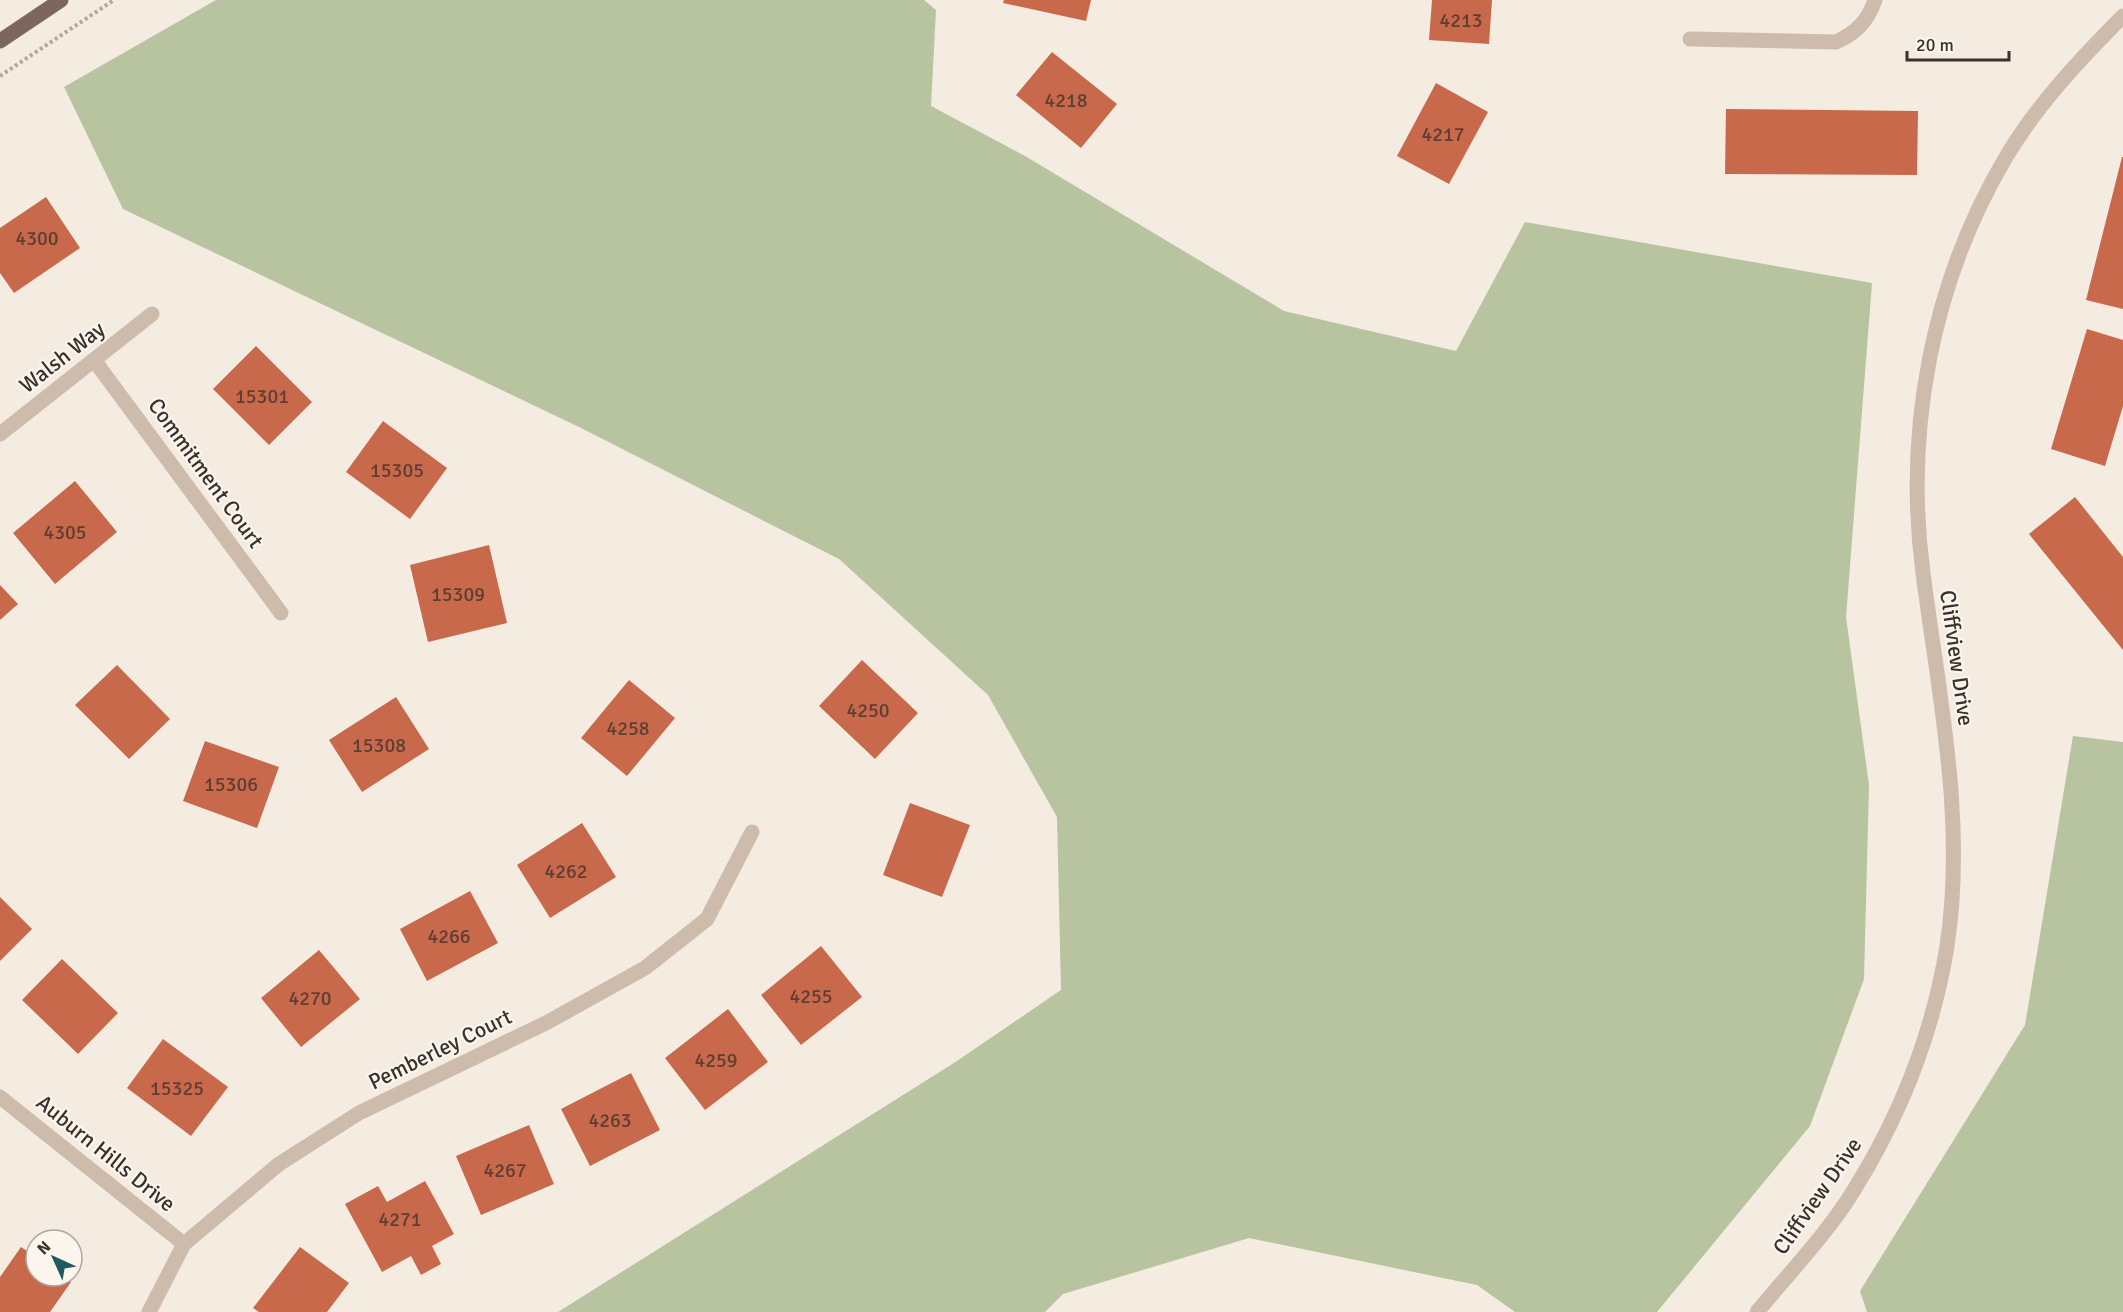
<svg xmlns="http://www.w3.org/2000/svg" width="2123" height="1312" viewBox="0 0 2123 1312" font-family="Signika,sans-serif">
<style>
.green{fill:#b8c4a0}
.building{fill:#c8694b}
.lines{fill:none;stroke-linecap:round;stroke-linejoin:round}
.path{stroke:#b9a596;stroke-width:4;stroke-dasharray:3 3;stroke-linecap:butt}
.minor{stroke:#cdbbac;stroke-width:15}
.major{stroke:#7d675c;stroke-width:15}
.labels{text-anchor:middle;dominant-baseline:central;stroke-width:4.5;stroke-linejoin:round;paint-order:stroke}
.number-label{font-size:20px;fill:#5e3e33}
.street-label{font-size:22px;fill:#3b302b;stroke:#fbf5ee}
</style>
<rect width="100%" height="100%" fill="#f4ebe1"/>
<path class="green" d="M216,0H924L936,10L931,106L1025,156L1284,311L1456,351L1525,222L1872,283L1846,617L1869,785L1864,979L1810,1126L1657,1312H1515L1477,1285L1249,1238L1063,1294L1045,1312H558L957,1061L1061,990L1057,817L988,695L839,559L581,428L123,209L64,87Z
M2073,736L2123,742V1312H1867L1860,1291L2025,1025Z"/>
<path class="building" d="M1004,0H1091L1086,21L1003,3Z
M1432,0H1492L1489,44L1429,40Z
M1052,52L1117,104L1081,148L1016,95Z
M1436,83L1488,112L1449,184L1397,156Z
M1726,109L1918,111L1917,175L1725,174Z
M2122,157H2123V309L2086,300Z
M46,197L80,248L14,293L0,273V228Z
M2087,329L2123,340V406L2105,466L2051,449Z
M256,346L312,402L269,445L213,389Z
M383,421L447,468L410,519L346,472Z
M75,481L117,532L55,584L13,533Z
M2075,497L2123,557V650L2029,534Z
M489,545L507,623L428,642L410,565Z
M0,585L18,604L0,620Z
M862,660L918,713L875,759L819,706Z
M117,665L170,719L129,759L75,705Z
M629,680L675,718L627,776L581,738Z
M396,697L429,749L362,792L329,740Z
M205,741L279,767L257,828L183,801Z
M910,803L970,825L942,897L883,875Z
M582,823L616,877L550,918L517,865Z
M470,891L498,943L427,981L400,929Z
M0,897L32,929L0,961Z
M821,946L862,997L801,1045L761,995Z
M319,950L360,999L301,1047L261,998Z
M62,959L118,1013L78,1054L22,1000Z
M728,1009L768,1062L705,1110L665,1058Z
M163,1039L228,1087L191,1136L127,1088Z
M631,1073L660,1130L590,1166L561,1109Z
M529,1125L554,1184L481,1215L456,1156Z
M425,1181L454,1234L432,1246L441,1264L421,1275L411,1256L382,1272L345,1204L378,1186L387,1202Z
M21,1247L36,1257V1276H63L71,1282L50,1312H0V1277Z
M300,1247L349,1283L327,1312H259L253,1308Z"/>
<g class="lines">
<path class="path" d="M0,76L114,0"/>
<path class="minor" d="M1690,39L1836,42C1856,33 1868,21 1875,0
M94,360L281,613
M0,434L152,314
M0,1097L184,1244
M149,1312L184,1244L279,1164L359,1113L546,1023L645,968L707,919L752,832
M1757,1312C1790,1272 1827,1234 1854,1190C1900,1116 1933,1033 1947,946C1966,821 1939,697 1923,573C1904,430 1932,282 2006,157C2037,105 2080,59 2123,16"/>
<path class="major" d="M0,41L61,0"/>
</g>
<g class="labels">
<g class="number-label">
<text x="1461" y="20">4213</text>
<text x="1066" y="100">4218</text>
<text x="1443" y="134">4217</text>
<text x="37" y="238">4300</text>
<text x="262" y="396">15301</text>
<text x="397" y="470">15305</text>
<text x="65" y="532">4305</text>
<text x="458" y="594">15309</text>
<text x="868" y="710">4250</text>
<text x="628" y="728">4258</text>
<text x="379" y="745">15308</text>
<text x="231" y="784">15306</text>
<text x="566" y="871">4262</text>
<text x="449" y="936">4266</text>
<text x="811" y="996">4255</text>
<text x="310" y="998">4270</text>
<text x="716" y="1060">4259</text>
<text x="177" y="1088">15325</text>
<text x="610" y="1120">4263</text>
<text x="505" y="1170">4267</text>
<text x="400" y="1219">4271</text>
</g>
<g class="street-label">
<text transform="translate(62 357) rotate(-38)">Walsh Way</text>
<text transform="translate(206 473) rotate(54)">Commitment Court</text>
<text transform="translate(1957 658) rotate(82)">Cliffview Drive</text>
<text transform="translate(440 1049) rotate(-26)">Pemberley Court</text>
<text transform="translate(106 1153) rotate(39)">Auburn Hills Drive</text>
<text transform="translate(1817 1196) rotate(-55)">Cliffview Drive</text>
</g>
</g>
<g transform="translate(54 1258) rotate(315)"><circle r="28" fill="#fbf5ee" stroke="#aea6a0" stroke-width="1.5"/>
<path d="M0-4.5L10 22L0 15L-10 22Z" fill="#1f5a5e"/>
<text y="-9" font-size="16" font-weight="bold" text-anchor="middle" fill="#3b302b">N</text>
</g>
<path d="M1907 51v9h102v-9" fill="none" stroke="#3b302b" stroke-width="3"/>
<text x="1916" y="51" font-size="18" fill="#3b302b" stroke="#fbf5ee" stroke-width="4.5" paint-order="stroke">20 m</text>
</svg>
